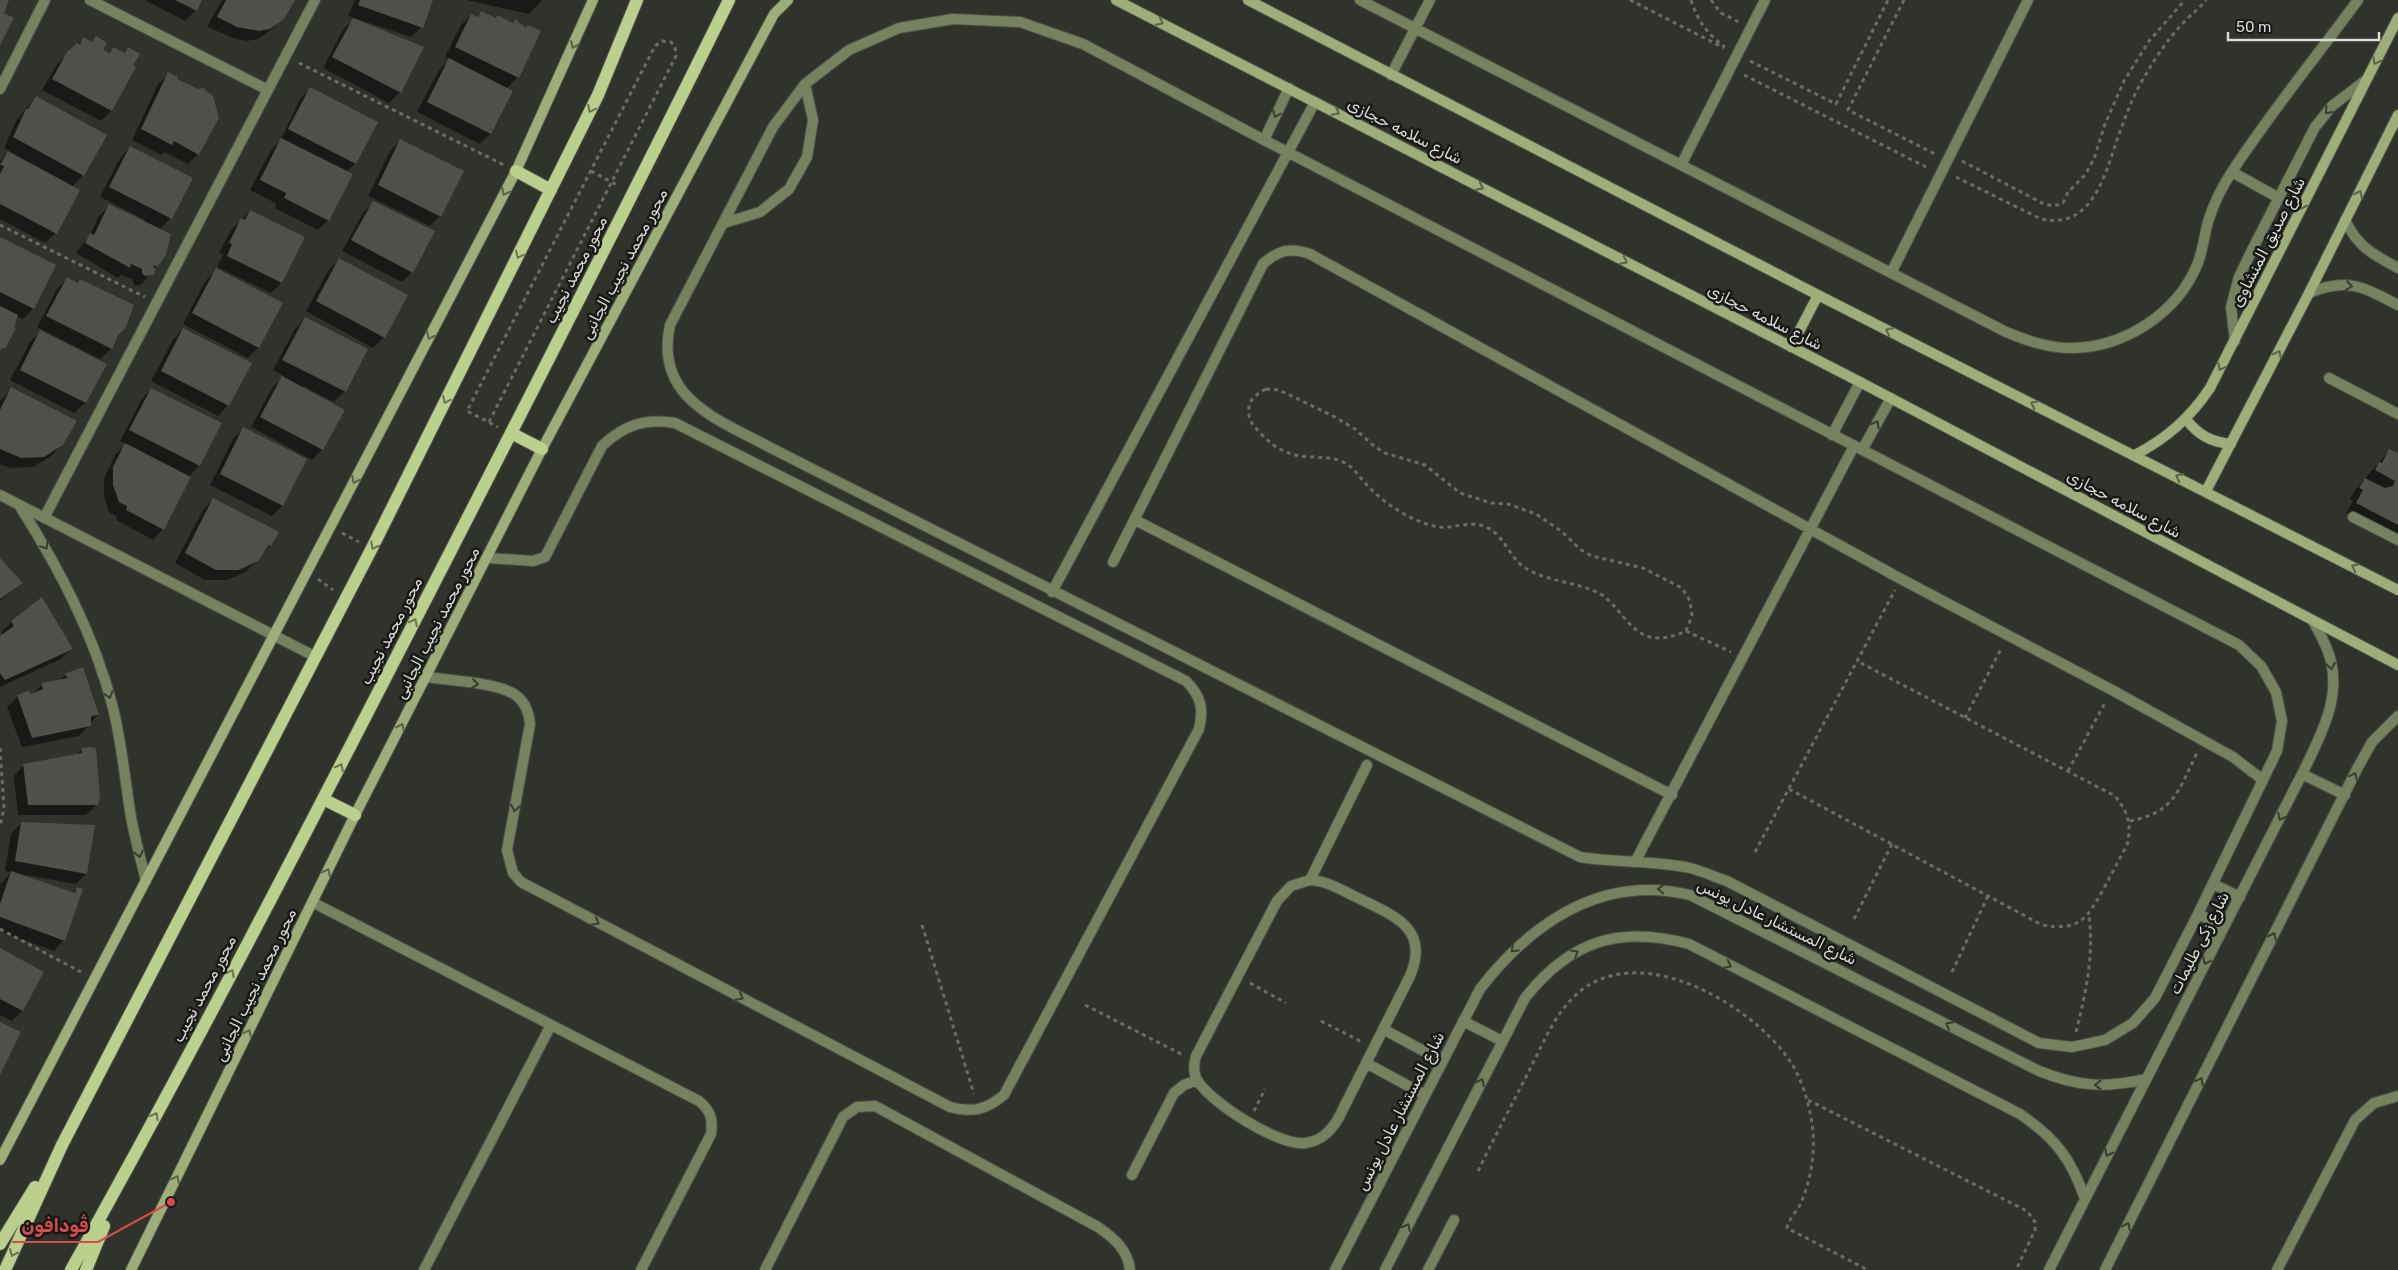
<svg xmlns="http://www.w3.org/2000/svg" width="2398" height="1270" viewBox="0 0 2398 1270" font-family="Rubik,'Noto Sans Arabic',sans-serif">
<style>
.shadow{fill:#0007}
.building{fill:#4e5049}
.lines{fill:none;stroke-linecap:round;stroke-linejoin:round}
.lane-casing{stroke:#4f504b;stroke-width:12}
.street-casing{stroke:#4f504b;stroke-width:12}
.secondary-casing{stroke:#4f504b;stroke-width:12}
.primary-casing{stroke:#4f504b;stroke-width:14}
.path{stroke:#6b6c67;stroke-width:3;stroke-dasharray:4 4;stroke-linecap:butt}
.lane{stroke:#768160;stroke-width:10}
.street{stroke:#768160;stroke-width:10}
.secondary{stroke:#9dae79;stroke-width:10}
.primary{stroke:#bbd08c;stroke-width:12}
.oneway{stroke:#5a6448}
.oneway2{stroke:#6a7451}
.oneway3{stroke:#393d30}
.labels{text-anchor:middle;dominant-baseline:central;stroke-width:5;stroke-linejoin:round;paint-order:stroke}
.street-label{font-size:16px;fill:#dadbd7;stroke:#181916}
.leader{fill:none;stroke:#d74c4b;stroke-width:2}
.callout-dot{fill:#d74c4b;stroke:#181916;stroke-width:2}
.callout-label{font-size:18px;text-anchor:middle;font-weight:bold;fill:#d74c4b;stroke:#181916;stroke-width:5;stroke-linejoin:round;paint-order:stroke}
</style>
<rect width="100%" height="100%" fill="#30322c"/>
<path class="shadow" d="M145,0H201L196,10L185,21Z
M222,0H293L283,18L272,29L258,39L247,41L236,39L207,27Z
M355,0H432L422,27L411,37L348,16Z
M466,0H542L529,14Z
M481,12L512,24L515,21L518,77L506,89L511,92L490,134L480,144L417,112L439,70L450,59L445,57L461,25L471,15L476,18Z
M353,20L400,92L389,103L323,68L343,30Z
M96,38L102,51L108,54L114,48L124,54L128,49L111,111L101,121L42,90L57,64L77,44L84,39L91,43Z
M169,74L176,80L198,154L188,164L164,152L161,155L132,140L158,84Z
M310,89L355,164L346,172L328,220L318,230L275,208L277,204L250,190L271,150L280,141L300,99Z
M36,97L83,175L72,187L56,233L45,243L0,219V161L9,151L4,148L16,121Z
M401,140L440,216L430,226L368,196L390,151Z
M130,147L171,218L159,230L157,265L142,284L135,286L132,279L121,275L118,278L76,253L90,235L99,216L110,206L144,222L145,220L100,197L120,158Z
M373,203L412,272L402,282L342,251L363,213Z
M250,211L303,238L281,283L271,293L217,267L223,255L219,253L231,230Z
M0,238L33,309L23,319L16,316L12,327L15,329L0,352Z
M340,259L406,295L384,337L373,348L306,311L329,269Z
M217,270L281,304L258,348L248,358L183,324L206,280Z
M67,279L77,283L80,280L117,335L111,349L100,359L37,327L57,289Z
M306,318L366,350L345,391L334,402L303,386L302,388L322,449L312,460L251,427L272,388L284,376L273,370L295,329Z
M183,329L228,405L218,416L151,381L173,340Z
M40,332L105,365L85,403L74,413L10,380L30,342Z
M11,389L62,445L51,456L33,467L10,468L0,464V401Z
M151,389L220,424L199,466L188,477L163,529L153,540L116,520L117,517L109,512L104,496V478L115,455L126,444L120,441L141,400Z
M244,428L306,460L282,506L272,516L210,485L233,439Z
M2389,451L2398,455V534L2394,538L2346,513L2353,501L2350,499L2355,490Z
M213,500L270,546L246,572L227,580H205L175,563L203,510Z
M0,560L21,583L0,601Z
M12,622L71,649L61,659L0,687V637L3,635L1,632Z
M82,669L98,715L79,736L22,747L7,707L18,696L34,693L42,684L58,682L65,675Z
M82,749L97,804L86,815H18L14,776L24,765L76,755Z
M21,823L86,874L76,884L20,874L72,894L77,889L64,940L54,951L0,931V885L11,872L5,871L11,834Z
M0,949L43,972L22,1011L12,1021L0,1015Z"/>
<path class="building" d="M0,0H9L4,13L14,18L0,45Z
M175,0H202L197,11Z
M226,0H295L284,19L270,29L259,31L237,27L217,17Z
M360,0H433L423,28L358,5Z
M481,11L496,18L497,15L513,23L515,19L526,28L528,25L541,31L519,78L455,47L471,14L478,17Z
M353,18L424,47L401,93L332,57Z
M96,36L107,43L103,50L110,53L113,47L125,53L128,47L140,54L133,65L136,67L112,111L52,79L67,52L77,43L80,44L83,37L92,42Z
M449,58L513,91L491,134L427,102Z
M168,72L178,77L177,79L198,89L203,88L213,96L219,118L199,155L174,141L172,145L141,129Z
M310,87L378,122L356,164L288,129Z
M36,96L107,135L84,176L13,137L26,109H28Z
M281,138L353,174L329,221L284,198L286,193L260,180Z
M400,139L464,171L441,217L378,185Z
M130,146L193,178L172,219L109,187Z
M8,151L80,190L57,234L0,204V174L4,166L0,165Z
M373,201L435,231L413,273L351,240Z
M109,204L171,234L166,255L158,266H153L156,270L153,275L145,276L142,273V269L131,264L130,268L85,243L90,233L94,235Z
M250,210L305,237L282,283L227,256L232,244L229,243L241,218L245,220Z
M0,237L56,265L34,309L0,292Z
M339,258L408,295L385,338L316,301Z
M216,268L283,303L259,348L192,313Z
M67,277L78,283L80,279L134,305L125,329L118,335L112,349L46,316Z
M0,306L18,315L14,327L16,328L5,349L2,348L0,352Z
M305,317L368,349L346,392L282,360Z
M183,328L252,363L229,406L161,371Z
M40,330L107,364L86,403L20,370Z
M282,376L345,410L323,450L260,417Z
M11,387L77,421L63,445L44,457L21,458L0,449V410Z
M151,388L222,423L200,466L129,430Z
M243,427L307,459L283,506L220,474Z
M125,443L191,477L164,530L126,510L127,506L119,502L113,485V467Z
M2389,449L2398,453V525L2356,503L2363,490L2359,488L2365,478L2385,488L2393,486L2395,481L2375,470L2379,462L2382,463Z
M213,498L279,532L271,546L269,545L258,561L239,570H216L185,553Z
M0,558L23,583L0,599Z
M42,597L73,649L5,680L0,673V636L14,626L11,621Z
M83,667L99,715L91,716V726L32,738L17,695L29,691L31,694L43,689L41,683L68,678L64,674Z
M91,747L96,748L100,797L98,805H28L23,764L82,753L81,748Z
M21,822L95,825L87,874L15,861Z
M11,871L75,893L77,887L83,889L65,941L0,917V904Z
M0,948L44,972L23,1011L0,999Z
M0,1022L21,1032L0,1075Z"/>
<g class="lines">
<g class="lane-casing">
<path id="lane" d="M1428,1270L1454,1220"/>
</g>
<g class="street-casing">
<path id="street" d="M90,0L268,90
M1360,0L2006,332C2028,341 2051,349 2075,348C2126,346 2177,313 2197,265C2203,251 2204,236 2208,222C2213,205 2223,185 2233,170C2271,112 2316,57 2358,0
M953,19L1020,22L1083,44L1264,140L2239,645L2261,666L2276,692L2282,721L2277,751L2198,914L2155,998L2133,1023L2105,1040L2072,1047L2039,1043L1727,881C1715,877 1702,871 1690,868C1654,860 1616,863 1580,857L771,448C718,419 654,399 670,325L773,127L805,84L849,50L899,28Z
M1391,75L1430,0
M0,89L45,0
M1264,140L1289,88
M1681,165L1765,0
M2232,172L2279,198
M2345,220C2358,247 2372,254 2398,268
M724,223L760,212L789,189L807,157L813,120L805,84
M1891,273L2028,0
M2309,293C2348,277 2363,287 2398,305
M2235,341L2231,307L2239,277L2251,252L2315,127L2332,106L2366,80
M2329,378L2398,414
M1832,435L1860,382
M1862,450L1891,398
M0,495L316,657
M19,505C59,568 94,634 113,708C122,744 125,781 131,817C135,839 141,860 146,881
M2353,517L2398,540
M44,518L315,0
M1135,520L1672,795
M1113,562L1263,264C1278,250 1291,247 1310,254L1901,579L2112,690L2233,757L2263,780
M1052,592L1315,102
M426,677C447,680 498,683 514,694C525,701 529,712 530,724L507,850L513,873L521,882L950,1107C972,1113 986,1110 1004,1095L1199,729C1204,709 1201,696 1186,681L675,423C645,418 624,425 602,446L545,557L533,561L488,558
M2302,774L2345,795
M1635,862L1854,446
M1310,880C1328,881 1343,891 1360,899C1395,916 1430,929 1410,976L1338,1119C1330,1132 1321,1141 1305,1143C1280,1147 1207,1101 1196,1078C1193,1071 1194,1063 1196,1056L1277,901L1291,886Z
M1310,880L1367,765
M2213,884L2240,897
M312,902L699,1101C711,1111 713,1119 711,1134L641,1270
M2198,914L2224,927
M1463,1021L1502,1041
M1383,1029L1442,1061
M1366,1063L1425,1095
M1132,1175L1174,1093L1184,1085L1197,1080
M424,1270L551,1025
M765,1270L843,1117L857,1107L875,1106L1098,1227C1114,1238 1128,1250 1130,1270
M1335,1270L1480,989C1532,922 1602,874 1690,895L2039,1071C2079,1087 2105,1088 2146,1079
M1385,1270L1525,998C1570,941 1619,925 1689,944L2020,1114C2055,1138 2071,1158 2085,1199
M2049,1270L2302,774C2321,735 2345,693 2327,649C2323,639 2318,630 2313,621
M2105,1270L2357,769L2372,742L2398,716
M2277,1270L2355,1120L2374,1103L2398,1096"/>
</g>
<g class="secondary-casing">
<path id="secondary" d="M1116,0L1860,382L2398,665
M1248,0L1818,295L2398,590
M1791,347L1818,295
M2186,419C2198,435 2211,442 2231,444
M2135,455C2167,438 2190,418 2210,388L2398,18
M2206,491L2309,293L2398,115
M0,1160L516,171L593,0
M131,1270L355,815L542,449L774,14L788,0"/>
</g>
<g class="primary-casing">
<path id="primary" d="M516,171L551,190
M511,433L542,449
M323,799L355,815
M0,1244L35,1187
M5,1270L62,1145L372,548L598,95L637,0
M71,1270C194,1050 309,827 424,603C527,402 630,202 729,0
M86,1270L104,1226"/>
</g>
<path class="path" d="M1630,0L1724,48
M1691,0C1698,21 1707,34 1725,47
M1711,0L1721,13L1739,22
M1904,0L1848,110L1935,154
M1750,61L1836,104L1888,0
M299,63L504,165
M1744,75L1928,168
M1962,161L2046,205H2058L2063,203L2068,192L2085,175L2094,159L2105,124L2124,81L2149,41L2185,0
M591,171L619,186
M1956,177L2041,219C2093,230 2105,174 2118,137C2125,118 2132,98 2142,81C2155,58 2169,37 2187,19C2194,12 2201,7 2206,0
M0,225L145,297
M1266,389L1279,390L1333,416L1355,429L1374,446L1385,453L1425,465L1460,493L1491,503L1508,504L1536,514L1561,531L1581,550L1592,556L1643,568L1682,588L1690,601L1692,616L1686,631C1675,636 1663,640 1650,637C1628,631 1618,604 1599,593C1577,582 1549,582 1527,569C1509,559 1506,536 1486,527C1469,519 1451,531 1434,526C1409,520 1385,504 1367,485C1359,477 1354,467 1343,462C1333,457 1323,458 1313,457C1291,457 1275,449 1260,433C1255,427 1249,422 1249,414C1247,401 1255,395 1266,389Z
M489,422L676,56L675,46L671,42L662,41L655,46L467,411L498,427
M342,533L359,542
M318,579L333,590
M1686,631L1731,652
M1965,718L2001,649
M0,748L4,808L0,826
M2068,771L2106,701
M1789,789L2042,925C2079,931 2086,920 2103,890C2111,875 2119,860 2127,845C2132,824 2128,812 2115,796L1857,661
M2130,821C2175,812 2178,791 2197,753
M1755,852L1895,590
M1854,919L1892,844
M922,925L974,1094
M0,929L81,972
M1952,972L1988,896
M1250,983L1286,1003
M1085,1005L1183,1055
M1321,1021L1362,1042
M2076,1032C2086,992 2094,956 2089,916
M1808,1100L2027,1211L2035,1222V1230L2016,1270
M1254,1111L1265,1089
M1478,1171C1494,1138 1511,1106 1528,1073C1543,1044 1556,1009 1583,989C1644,944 1745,1002 1785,1054C1800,1073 1808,1099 1812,1123C1816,1150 1811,1181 1800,1205C1796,1212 1789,1219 1787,1228L1868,1270"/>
<use href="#lane" class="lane"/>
<use href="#street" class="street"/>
<use href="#secondary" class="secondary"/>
<use href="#primary" class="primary"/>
</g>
<defs><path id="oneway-chevron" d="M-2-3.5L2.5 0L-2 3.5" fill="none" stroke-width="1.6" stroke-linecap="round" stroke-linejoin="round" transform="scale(1.25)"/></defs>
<g class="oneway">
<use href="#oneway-chevron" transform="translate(1160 22) rotate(27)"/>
<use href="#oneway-chevron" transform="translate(574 45) rotate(114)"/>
<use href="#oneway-chevron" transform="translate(2376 61) rotate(117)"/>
<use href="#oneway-chevron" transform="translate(1336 112) rotate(27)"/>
<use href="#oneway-chevron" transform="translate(1480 187) rotate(27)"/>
<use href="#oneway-chevron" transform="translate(505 192) rotate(117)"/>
<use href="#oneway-chevron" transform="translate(2359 194) rotate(-63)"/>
<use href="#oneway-chevron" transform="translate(2302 206) rotate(117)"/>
<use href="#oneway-chevron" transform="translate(1624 261) rotate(27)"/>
<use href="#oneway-chevron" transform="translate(1889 331) rotate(-153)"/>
<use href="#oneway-chevron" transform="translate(430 336) rotate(117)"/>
<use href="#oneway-chevron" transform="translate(2278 354) rotate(-63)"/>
<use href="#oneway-chevron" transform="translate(2221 367) rotate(118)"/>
<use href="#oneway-chevron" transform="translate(2034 404) rotate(-153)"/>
<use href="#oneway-chevron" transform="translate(2179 477) rotate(-153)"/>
<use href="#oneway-chevron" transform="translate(355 480) rotate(117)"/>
<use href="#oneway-chevron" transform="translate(2355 567) rotate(-153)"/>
<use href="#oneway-chevron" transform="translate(401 727) rotate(-63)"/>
<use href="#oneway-chevron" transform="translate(327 872) rotate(-64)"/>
<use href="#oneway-chevron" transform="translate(248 1033) rotate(-64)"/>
<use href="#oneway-chevron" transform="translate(176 1179) rotate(-64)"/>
</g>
<g class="oneway2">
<use href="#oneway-chevron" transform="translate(591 109) rotate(117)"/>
<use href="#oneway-chevron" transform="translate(519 255) rotate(116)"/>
<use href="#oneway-chevron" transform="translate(446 400) rotate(116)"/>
<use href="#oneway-chevron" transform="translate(374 546) rotate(117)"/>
<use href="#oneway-chevron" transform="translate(414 622) rotate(-63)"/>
<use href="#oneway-chevron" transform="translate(340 767) rotate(-63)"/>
<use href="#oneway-chevron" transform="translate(231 973) rotate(-62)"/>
<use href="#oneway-chevron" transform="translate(155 1116) rotate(-62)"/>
<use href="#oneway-chevron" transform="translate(13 1253) rotate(114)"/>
</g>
<g class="oneway3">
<use href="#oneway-chevron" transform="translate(2328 111) rotate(132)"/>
<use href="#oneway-chevron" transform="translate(1276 114) rotate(115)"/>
<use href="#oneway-chevron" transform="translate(2349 286) rotate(8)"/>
<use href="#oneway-chevron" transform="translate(1876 424) rotate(-62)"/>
<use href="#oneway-chevron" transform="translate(45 546) rotate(58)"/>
<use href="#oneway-chevron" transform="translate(2331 666) rotate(80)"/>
<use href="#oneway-chevron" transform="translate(475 684) rotate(9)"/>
<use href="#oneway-chevron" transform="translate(109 695) rotate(73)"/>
<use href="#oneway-chevron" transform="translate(2354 776) rotate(-64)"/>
<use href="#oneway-chevron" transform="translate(515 808) rotate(100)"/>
<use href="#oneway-chevron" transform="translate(2281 817) rotate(117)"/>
<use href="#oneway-chevron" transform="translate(139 854) rotate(77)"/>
<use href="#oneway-chevron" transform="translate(1661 889) rotate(-176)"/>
<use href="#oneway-chevron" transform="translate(596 922) rotate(28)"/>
<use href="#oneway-chevron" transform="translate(2273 936) rotate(-63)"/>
<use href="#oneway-chevron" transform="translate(1514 949) rotate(137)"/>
<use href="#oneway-chevron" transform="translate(1575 953) rotate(-31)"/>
<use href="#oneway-chevron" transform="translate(2206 961) rotate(117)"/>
<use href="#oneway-chevron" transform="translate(1728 965) rotate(27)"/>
<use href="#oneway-chevron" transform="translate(740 997) rotate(28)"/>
<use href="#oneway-chevron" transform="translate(1949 1025) rotate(-153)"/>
<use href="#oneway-chevron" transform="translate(2200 1081) rotate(-63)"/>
<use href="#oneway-chevron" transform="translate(1481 1082) rotate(-63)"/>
<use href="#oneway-chevron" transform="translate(2098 1085) rotate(180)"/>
<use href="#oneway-chevron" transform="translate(2108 1153) rotate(117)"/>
<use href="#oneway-chevron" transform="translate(2127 1226) rotate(-63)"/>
<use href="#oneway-chevron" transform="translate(1407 1227) rotate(-63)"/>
</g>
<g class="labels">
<g class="street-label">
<text transform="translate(1405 131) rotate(27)">شارع سلامه حجازى</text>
<text transform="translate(2268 242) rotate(-63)">شارع صديق المنشاوى</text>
<text transform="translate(624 264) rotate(-62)">محور محمد نجيب الجانبى</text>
<text transform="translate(576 270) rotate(-63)">محور محمد نجيب</text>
<text transform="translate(1765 317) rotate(27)">شارع سلامه حجازى</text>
<text transform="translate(2124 504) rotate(28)">شارع سلامه حجازى</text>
<text transform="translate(437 623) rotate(-63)">محور محمد نجيب الجانبى</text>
<text transform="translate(391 631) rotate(-63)">محور محمد نجيب</text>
<text transform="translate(1777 922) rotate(26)">شارع المستشار عادل يونس</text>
<text transform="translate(2199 943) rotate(-63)">شارع زكى طليمات</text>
<text transform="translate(255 985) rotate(-64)">محور محمد نجيب الجانبى</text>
<text transform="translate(204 989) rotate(-62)">محور محمد نجيب</text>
<text transform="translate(1400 1111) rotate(-63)">شارع المستشار عادل يونس</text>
</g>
</g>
<path class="leader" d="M171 1202L98 1242H12"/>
<circle class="callout-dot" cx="171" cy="1202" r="5"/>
<g class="callout-label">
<text x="55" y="1232">ڤودافون</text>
</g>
<path d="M2228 32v8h151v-8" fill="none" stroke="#dadbd7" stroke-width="2.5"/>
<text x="2236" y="32" font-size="15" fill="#dadbd7" stroke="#181916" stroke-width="4" paint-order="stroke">50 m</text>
</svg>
